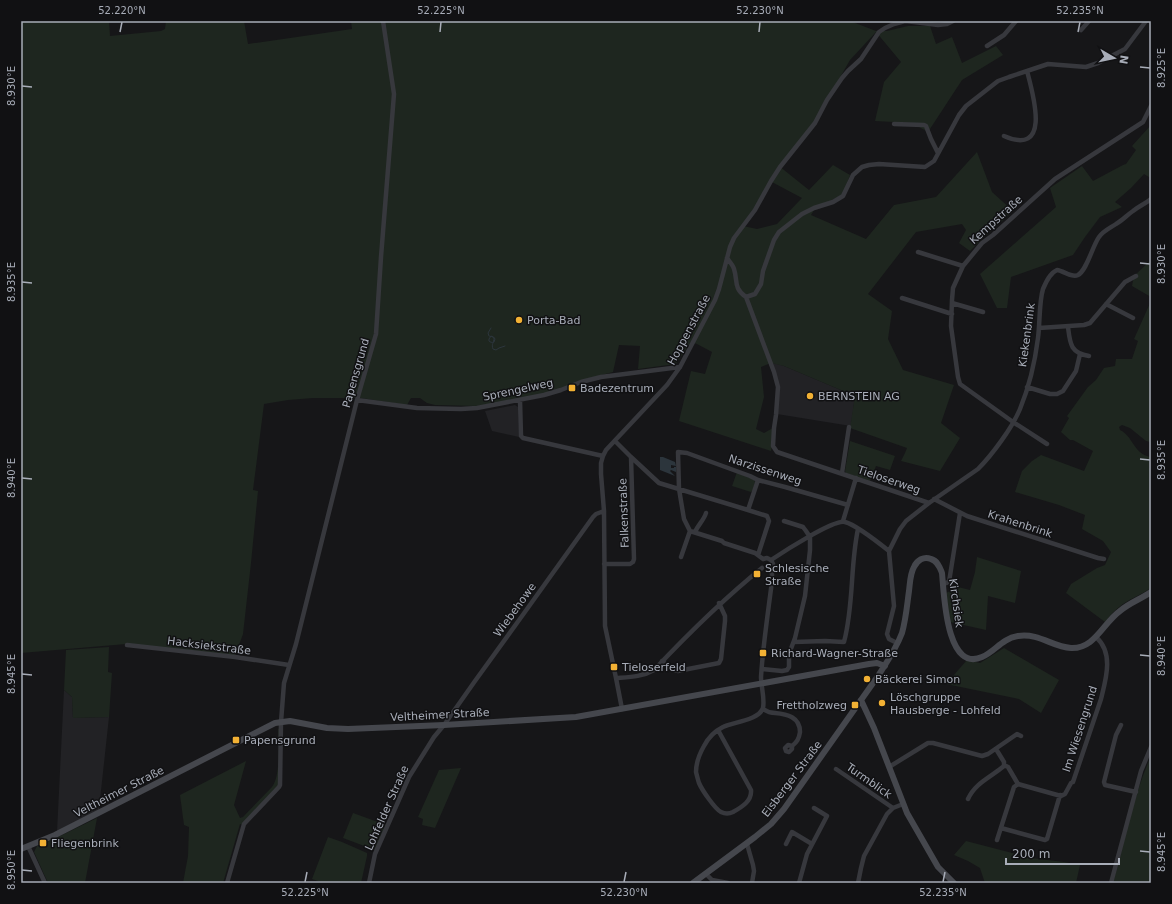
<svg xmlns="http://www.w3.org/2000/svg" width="1172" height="904" viewBox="0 0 1172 904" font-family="'DejaVu Sans',sans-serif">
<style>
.built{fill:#222225}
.green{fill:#1e261f;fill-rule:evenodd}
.water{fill:#2c353c}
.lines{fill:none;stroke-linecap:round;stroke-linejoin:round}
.stream{stroke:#2c353c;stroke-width:1}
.street{stroke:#37383d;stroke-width:4.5}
.secondary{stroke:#45474d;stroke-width:6}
.ticks{fill:none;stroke:#a8adb8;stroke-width:1.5}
.poi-dot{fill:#f2b134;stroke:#111113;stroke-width:1.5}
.labels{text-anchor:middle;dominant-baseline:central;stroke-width:3;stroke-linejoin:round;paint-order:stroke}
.street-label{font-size:11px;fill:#a8adb8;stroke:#111113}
.poi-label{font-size:11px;fill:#a8adb8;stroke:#111113;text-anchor:start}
.neatline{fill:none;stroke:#a8adb8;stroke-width:1.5}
.ticks-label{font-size:10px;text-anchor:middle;fill:#a8adb8}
</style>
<rect width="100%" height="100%" fill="#161618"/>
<path class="built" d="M773,363L784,366L855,396L851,426L777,414L779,397Z
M515,405L518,407L519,437L492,431L485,411Z
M64,690L72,697L73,718L109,717L99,809L100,814L57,832Z"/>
<path class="green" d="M21,21H109L110,36L161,31L165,29L166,21H244L248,44L352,29L351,21H850L876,31H887L908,26H930L936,44L952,37L962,63L996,46L1003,55L962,80L928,132L912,123L875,121L884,82L901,62L876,32L850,60L814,123L779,166L809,190L833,165L850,175L843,194L814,210L811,215L866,239L894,205L936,197L977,152L992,192L1013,211L979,242L970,251L959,243L966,230L962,224L916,232L868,294L892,311L888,339L903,370L954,385L941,423L960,438L940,471L901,461L905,453L907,448L850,428L855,396L784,366L771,363L761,367L764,397L756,429L764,433L773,428L772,446L771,451L679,421L691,371L705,374L712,352L697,344L691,342L676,364L638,369L640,346L619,345L613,372L587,379L561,389L523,398L477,406L435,405L427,403L420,398H411L407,405L361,398H313L288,400L264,404L253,490L258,491L251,563L243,634L235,656L126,644L21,653ZM770,181L802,198L777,224L757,229L743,226L755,209Z
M1151,125V176L1149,177L1144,174L1131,188L1115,202L1122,207L1100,217L1085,237L1073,255L1011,277L1007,308H997L980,274L1056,207L1050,188L1082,166L1093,181L1123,165L1126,164L1136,150L1132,146Z
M1151,260V297L1132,286L1134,276Z
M1151,301V442L1146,441L1130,428L1122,425L1119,427L1120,430C1133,436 1133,453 1150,457L1149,468L1151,469V588C1142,594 1132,598 1123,604C1116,609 1110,615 1105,622L1066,593L1071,584L1097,568L1105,565L1111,552L1103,541L1082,529L1085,515L1059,505L1015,492L1022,471L1032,461L1041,455L1084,471L1093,451L1073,440H1070L1061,432L1069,418L1067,416L1088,387L1096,380L1104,368L1115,366L1116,359H1132L1138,341L1134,339Z
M850,441L895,456L890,470L876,466L870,481L846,473L845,471Z
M737,472L754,480L755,482L753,490L751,492L732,486Z
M977,557L1021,571L1015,603L988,596L986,630L950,622L946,593L950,591V585L970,590L975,572Z
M109,647L108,672L112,673L109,717L73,718L72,697L64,690L66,650Z
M1004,648L1059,680L1041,713L1019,699L946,684L967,660L980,663Z
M280,728L279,784L243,825L240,824L223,883H183L188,856L189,827L184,825L180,795L246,761L234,805L240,818L243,817L272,787C281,775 278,745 278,729Z
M1151,756V883H1113C1125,841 1133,796 1151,756Z
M461,768L435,828L422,825L423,819L418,817L439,770Z
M353,813L386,825L375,850L343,838Z
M97,818L85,883H48L34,852L37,846L56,838Z
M328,837L342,842L367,853V856L361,883H324L312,879Z
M966,841L1031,858L1064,862L1080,865L1076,883H985L980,868L968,861L954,855Z"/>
<path class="water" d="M660,457H663L675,462L676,466L671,465V468H674V467H676V472L671,470L670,471L675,476L660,470Z"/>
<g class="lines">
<path class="stream" d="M491,328L488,333L489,336C491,337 493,335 495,339L494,342C492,343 490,342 489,341V339L491,336L494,338C494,343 491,344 493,349L496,350L499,348L505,346"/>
<path class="street" d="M1081,30L1089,21
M987,46L1004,35L1016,21
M894,124L924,125L926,126L931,139L938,153
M1004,136C1052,157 1033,94 1027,71
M918,252L963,266
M727,258C729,261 733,265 734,269C738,281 733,288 746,297L774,372L778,387L776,415L774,428L773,446L777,452L929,503
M746,297L755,294L761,284L763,271L774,240L779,232L802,214L814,208L833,202L843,196L853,175L862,167L869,165L879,164L925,167L934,161L959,115L966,106L998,81L1009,77L1048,64L1086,67L1098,63L1125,49L1146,21
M902,298L952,314
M952,303L983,312
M1106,304L1133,318
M1068,327C1070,343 1070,353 1089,356
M1039,328L1084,325L1090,323L1125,282L1136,276
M1027,387L1050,394H1057L1063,391L1076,371L1080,354
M357,400L417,408L461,409L477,408L544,395L561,390L581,382L601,377L680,367
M520,400L521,436L523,438L603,456
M1047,444L1013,422L960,384L958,377L951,326L952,300L953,288L963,266L982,243L993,235L1055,179L1143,122L1151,106
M631,457L659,483L748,510L767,516L769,521L758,555
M842,473L849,427
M934,499L967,516L1098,558L1104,559
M748,510L758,480
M843,521L856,478
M695,532C698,525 704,520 706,513
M681,557L690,531
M763,559L755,553L724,543L722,541L690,531L684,519L679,489L678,452L687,453L750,476L758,480L785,487L848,505
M763,559L767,558L771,560L773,564L770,569
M771,560C783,552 834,519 845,522C856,525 879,543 889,551
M604,564H630L633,562L634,559L631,457L615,441
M943,584L949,582L960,513
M794,642L825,641L844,642C854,605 850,566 858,529
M897,643L889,639L887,634L894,606L889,551L900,529L906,521L929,503L978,469C992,455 1012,428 1020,409C1029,387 1035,362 1038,338C1040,323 1039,302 1043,289C1046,282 1050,273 1057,270C1064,271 1072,278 1078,275C1087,270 1092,247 1099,237C1103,231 1110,228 1116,224C1122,221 1127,215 1133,211C1139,206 1145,204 1151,199
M127,645L235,657L289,665
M662,661L671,669L678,671L719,663L721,659L725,621V616L719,603
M762,669L782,671L787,670L789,667V654L795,638L805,596L810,550V537L806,531L803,527L784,521
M616,678C630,677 642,677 654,670C689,633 722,600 762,568
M622,709L616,678L605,626L604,511L601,474V463L603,456L606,450L667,385L680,367L715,300L719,289L730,247L734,238L755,210L771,181L780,167L815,123L827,100L842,78L848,71L861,59L879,32L885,28L894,24L905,21L914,22L938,25L947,24L953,21
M763,709C766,711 770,713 775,713C787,714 800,717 800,732C799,739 797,742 792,746L788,745L785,748L786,751L789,752L792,749V746
M1121,725L1116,735L1104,782L1105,785L1136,792
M718,730L751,790C752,801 742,807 733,812C729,814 725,814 721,812C715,809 702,790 699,783C698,780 697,776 696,772C696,763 700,753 704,746C708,738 715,731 723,727C734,722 759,720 763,708C765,698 761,687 761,677C763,645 768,613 772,581V574L770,569
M1004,765L1008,767L1018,784L1061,796L1065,794L1071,783
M889,767L928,743H933L982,756L988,754L1017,734L1021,736
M836,769L893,808
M1073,782L1101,699C1106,679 1114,653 1096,637
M968,799C975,783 991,777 1004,766V762L996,749
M1001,828L1045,840L1047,839L1060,795
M997,840L1014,787L1018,784
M747,844L753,865L754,871L752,883
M786,844L792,832L812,844
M28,846L45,883
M706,874L712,880L728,883
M227,883L244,824L279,787L280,785L281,722L284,683L296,644L357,400L376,334L381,257L394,94L383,21
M369,883L375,854L409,777L434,737L444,725L475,681L522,616L593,517L596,514L604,511
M799,883L807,854L827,816L814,808
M858,883L861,868L864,856L887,814L893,808L903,804
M1111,883L1141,771L1151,747"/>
<path class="secondary" d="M861,700L874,728L907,813L938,867L954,883
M21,849L55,835L275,723L290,721L327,728L348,729L444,725L576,717L869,664L877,663L885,666
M693,883L755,837L771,824L784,809L878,676C887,662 896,649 902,633C906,619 907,605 909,591C910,583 910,574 914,567C917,560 924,556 931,559C938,561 940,568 942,573C944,593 946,673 982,657C996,651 1001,639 1018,636C1040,633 1052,647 1071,648C1095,649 1103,623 1120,611C1129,603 1141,599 1151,592"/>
</g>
<path class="ticks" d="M120,32L122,22M440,32L441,22M759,32L760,22M1078,32L1080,22M1140,67L1150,68M22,86L32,87M1140,263L1150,264M22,282L32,283M1140,459L1150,460M22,478L32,479M1140,655L1150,656M22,674L32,675M1140,851L1150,852M22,870L32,871M305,882L307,872M624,882L626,872M943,882L945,872"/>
<g class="poi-dot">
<circle cx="519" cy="320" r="4"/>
<rect x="568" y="384" width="8" height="8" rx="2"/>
<circle cx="810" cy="396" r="4"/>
<rect x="753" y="570" width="8" height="8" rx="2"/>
<rect x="759" y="649" width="8" height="8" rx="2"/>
<rect x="610" y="663" width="8" height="8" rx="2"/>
<circle cx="867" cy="679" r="4"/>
<circle cx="882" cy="703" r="4"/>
<rect x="851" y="701" width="8" height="8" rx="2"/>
<rect x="232" y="736" width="8" height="8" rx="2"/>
<rect x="39" y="839" width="8" height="8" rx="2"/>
</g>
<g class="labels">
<g class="street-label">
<text transform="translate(996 220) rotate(-42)">Kempstraße</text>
<text transform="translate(689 330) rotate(-62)">Hoppenstraße</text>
<text transform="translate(1027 335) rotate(-82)">Kiekenbrink</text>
<text transform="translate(356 373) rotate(-74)">Papensgrund</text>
<text transform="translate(518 390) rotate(-12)">Sprengelweg</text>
<text transform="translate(765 470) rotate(18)">Narzissenweg</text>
<text transform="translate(889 480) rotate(19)">Tieloserweg</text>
<text transform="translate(624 513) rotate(-92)">Falkenstraße</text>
<text transform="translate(1020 524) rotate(18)">Krahenbrink</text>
<text transform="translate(956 603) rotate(82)">Kirchsiek</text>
<text transform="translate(515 610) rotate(-54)">Wiebehowe</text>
<text transform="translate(209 646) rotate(7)">Hacksiekstraße</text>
<text transform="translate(440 715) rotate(-3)">Veltheimer Straße</text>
<text transform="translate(1080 729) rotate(-72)">Im Wiesengrund</text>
<text transform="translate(792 779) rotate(-53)">Eisberger Straße</text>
<text transform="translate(869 781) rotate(35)">Turmblick</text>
<text transform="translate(119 792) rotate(-27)">Veltheimer Straße</text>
<text transform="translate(387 808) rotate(-66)">Lohfelder Straße</text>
</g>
<g class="poi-label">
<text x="527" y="320">Porta-Bad</text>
<text x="580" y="388">Badezentrum</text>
<text x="818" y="396">BERNSTEIN AG</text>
<text x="765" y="568">Schlesische<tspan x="765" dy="13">Straße</tspan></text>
<text x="771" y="653">Richard-Wagner-Straße</text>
<text x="622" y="667">Tieloserfeld</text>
<text x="875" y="679">Bäckerei Simon</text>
<text x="890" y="697">Löschgruppe<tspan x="890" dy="13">Hausberge - Lohfeld</tspan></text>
<text x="847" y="705" text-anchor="end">Frettholzweg</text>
<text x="244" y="740">Papensgrund</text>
<text x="51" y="843">Fliegenbrink</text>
</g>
</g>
<rect width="1172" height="904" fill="none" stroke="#111113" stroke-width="44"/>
<g transform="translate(1114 58) rotate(99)" stroke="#111113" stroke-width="3" paint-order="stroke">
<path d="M0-3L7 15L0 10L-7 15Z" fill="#a8adb8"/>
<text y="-6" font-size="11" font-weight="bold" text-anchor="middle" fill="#a8adb8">N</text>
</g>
<path d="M1006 858v6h113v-6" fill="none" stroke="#a8adb8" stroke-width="2"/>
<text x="1012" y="858" font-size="12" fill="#a8adb8" stroke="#111113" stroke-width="3" paint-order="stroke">200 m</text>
<rect x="22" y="22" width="1128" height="860" class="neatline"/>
<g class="ticks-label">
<text x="122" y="14">52.220°N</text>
<text x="441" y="14">52.225°N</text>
<text x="760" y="14">52.230°N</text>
<text x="1080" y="14">52.235°N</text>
<text transform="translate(1161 68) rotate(-90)" y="4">8.925°E</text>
<text transform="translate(11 86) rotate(-90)" y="4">8.930°E</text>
<text transform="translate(1161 264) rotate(-90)" y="4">8.930°E</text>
<text transform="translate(11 282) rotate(-90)" y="4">8.935°E</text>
<text transform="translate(1161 460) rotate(-90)" y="4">8.935°E</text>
<text transform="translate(11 478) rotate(-90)" y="4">8.940°E</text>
<text transform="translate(1161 656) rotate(-90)" y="4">8.940°E</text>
<text transform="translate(11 674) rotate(-90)" y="4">8.945°E</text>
<text transform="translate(1161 852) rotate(-90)" y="4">8.945°E</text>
<text transform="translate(11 870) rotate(-90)" y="4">8.950°E</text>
<text x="305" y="896">52.225°N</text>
<text x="624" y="896">52.230°N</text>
<text x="943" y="896">52.235°N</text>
</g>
</svg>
